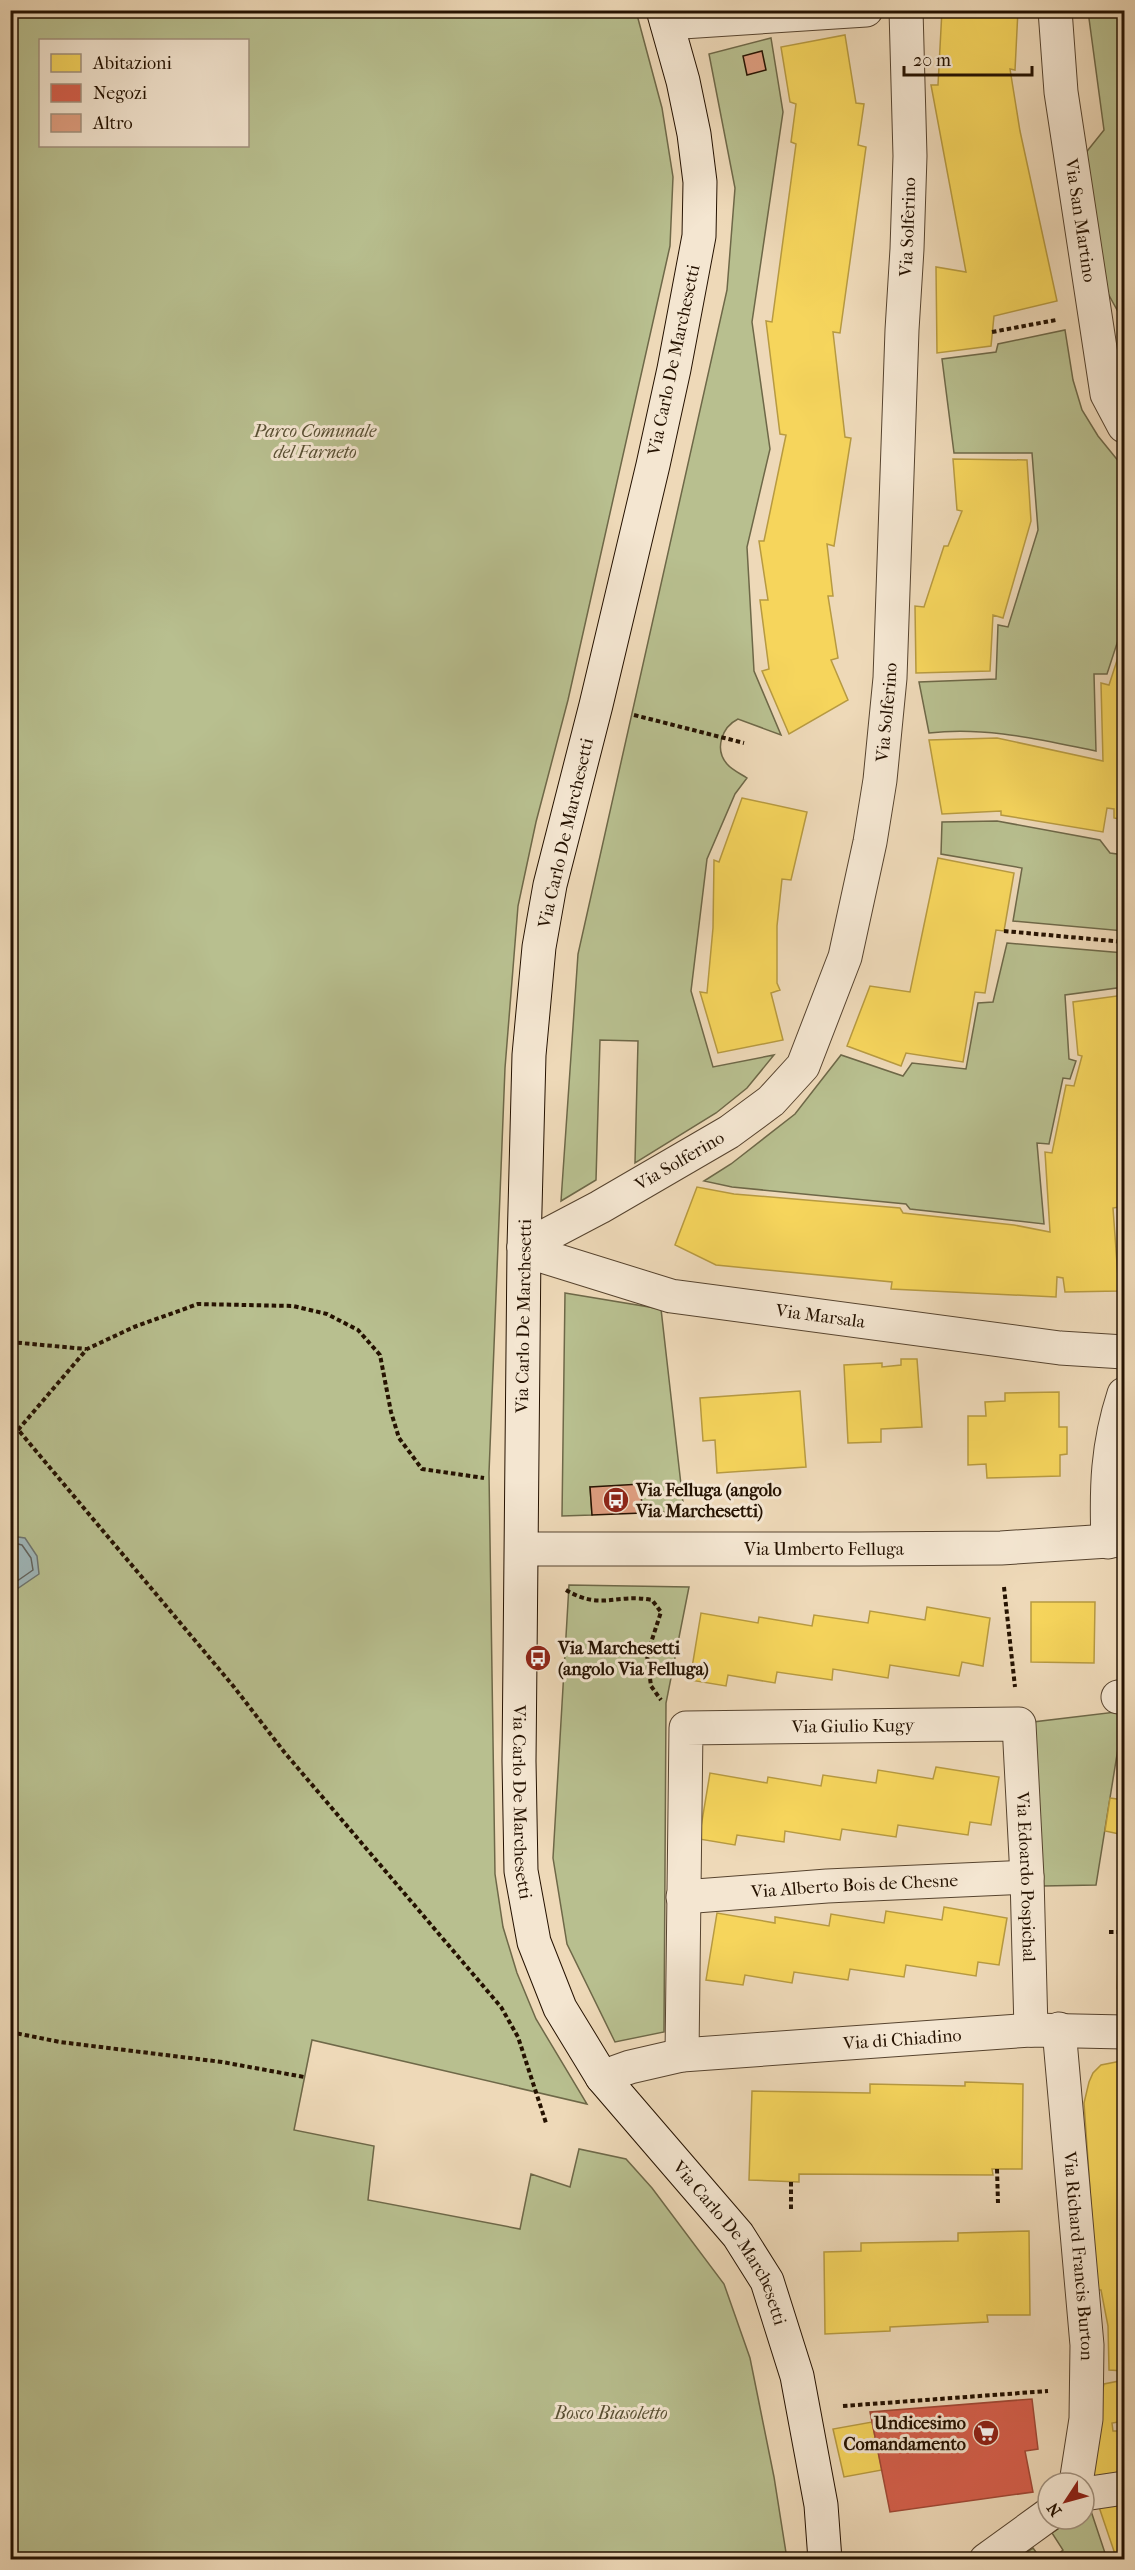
<svg xmlns="http://www.w3.org/2000/svg" width="1135" height="2570" viewBox="0 0 1135 2570" font-family="'IM FELL French Canon',serif">
<style>
.green{fill:#b8bf8f;stroke:#6e6848;stroke-width:1.5;fill-rule:evenodd}
.water{fill:#9fb7ba;stroke:#6e7570;stroke-width:1.5}
.homes{fill:#f6d55c;stroke:#b79a41;stroke-width:1.5}
.shops{fill:#d6604d;stroke:#a14936;stroke-width:1.5}
.lines{fill:none;stroke-linecap:round;stroke-linejoin:round}
.shore{stroke:#62645e;stroke-width:1.5}
.building{fill:#df9e80;stroke:#251201;stroke-width:1.5}
.minor-casing{stroke:#57442f;stroke-width:35}
.secondary-casing{stroke:#251201;stroke-width:35}
.path{stroke:#251201;stroke-width:4;stroke-dasharray:4.5 3;stroke-linecap:butt}
.minor{stroke:#f4e6d1;stroke-width:33}
.secondary{stroke:#f4e6d1;stroke-width:33}
.labels{text-anchor:middle;dominant-baseline:central;stroke-width:6;stroke-linejoin:round;paint-order:stroke}
.street-label{font-size:18px;fill:#251201;stroke:#f4e6d1}
.park-label{font-size:18px;font-style:italic;fill:#584f33;stroke:#f4e6d1}
.poi-label{font-size:18px;font-weight:bold;fill:#251201;stroke:#f4e6d1;text-anchor:start}
</style>
<rect width="100%" height="100%" fill="#eed9b8"/>
<filter id="stains"><feTurbulence type="fractalNoise" baseFrequency=".00333" numOctaves="4"/><feColorMatrix values="0 0 0 0 .2 0 0 0 0 .09 0 0 0 0 .02 0 0 0 .5 -.17"/></filter>
<radialGradient id="worn" r=".72"><stop offset=".6" stop-color="#630" stop-opacity="0"/><stop offset="1" stop-color="#630" stop-opacity=".3"/></radialGradient>
<path class="green" d="M11,11H636L662,108L673,177L670,246L568,700L536,822L518,906L505,1068L489,1473L495,1874L503,1927L517,1973L536,2019L587,2104L312,2040L294,2130L374,2146L368,2200L520,2229L531,2174L570,2187L579,2149L626,2159L652,2188L724,2284L750,2358L774,2477L787,2559L11,2560ZM40,40H248V146H40Z
M1088,11H1124V332L1122,319L1105,288L1084,155L1104,130Z
M771,38L783,112L752,322L770,449L747,547L754,671L781,735L738,719C722,727 714,749 727,764C732,770 741,774 747,778L735,794L707,859L691,991L713,1067L774,1055L747,1088L716,1113L635,1163L638,1041L600,1040L596,1180L561,1201L578,954L727,290L735,188L709,54Z
M1065,330L1073,380L1082,410L1098,436L1124,468V622L1107,674H1094L1096,751C1041,740 985,726 929,733L919,682L996,679L998,625L1008,627L1038,530L1032,453H954L942,359L996,352L998,344Z
M997,821L1100,840L1110,853L1124,855V931L1013,921L1022,868L941,854L942,822Z
M1007,943L1124,953V987L1065,995L1069,1059L1076,1061L1070,1079L1063,1078L1049,1144L1037,1143L1044,1224L910,1209L906,1204L732,1187L704,1181L731,1164L795,1114L841,1055L903,1076L912,1063L966,1069L978,1003L993,1002Z
M565,1293L661,1309L684,1511L642,1513L590,1487L592,1515L562,1516Z
M569,1585L689,1587L666,1703L664,2032L615,2042L567,1944L553,1858Z
M1124,1711L1096,1885L1043,1886L1033,1722Z
M1090,2508L1107,2559L1051,2560L1063,2550L1052,2533L1073,2519H1084V2512Z
M1033,2548L1041,2559H1016Z"/>
<path class="water" d="M11,1536L25,1538L37,1556L39,1574L11,1593Z"/>
<path class="homes" d="M942,10H1018L1015,70L1010,69L1020,131L1057,301L994,316L991,346L937,353L936,267L966,272L931,85H938Z
M845,35L856,103L864,104L858,145L866,147L840,333L833,332L845,437L851,438L834,546L827,544L833,596H828L838,658L831,660L848,700L789,734L762,671L769,669L760,600H768L759,541H764L786,435L780,434L766,321L772,322L796,144L791,142L796,104L790,102L781,47Z
M953,459L1027,460L1031,521L1003,618L993,615L990,671L916,673L915,606L924,607L944,546H948L962,511L957,510Z
M1124,639V820L1114,818V809L1107,808L1103,832L1001,815V811L942,814L929,740L997,738L1103,761L1101,683L1109,685Z
M742,798L807,812L791,880L782,879L777,926V983L780,990L771,993L783,1040L718,1053L700,992L707,993L713,928L714,860L719,862Z
M938,858L1014,873L1004,931L996,930L985,993L975,992L963,1062L906,1053L901,1066L847,1046L870,986L910,992Z
M1124,995V1206L1113,1208L1119,1291L1065,1292L1063,1278L1057,1277L1056,1297L891,1289L892,1282L716,1265L675,1245L697,1187L734,1194L900,1208L903,1213L1014,1225L1050,1232L1045,1152L1052,1153L1066,1085L1074,1086L1082,1056L1078,1055L1073,1002Z
M901,1359H917L922,1427L881,1429V1442L848,1443L844,1365L882,1363V1367L901,1365Z
M800,1391L806,1467L717,1473L715,1440L703,1441L700,1398Z
M1059,1392V1427H1067V1454L1060,1455V1476L987,1478L986,1464L968,1465V1416H986L985,1402L1005,1401V1393Z
M1031,1602H1095L1094,1663L1031,1662Z
M927,1607L990,1618L983,1666L962,1662L959,1676L890,1665L888,1678L833,1669L832,1680L777,1672L775,1683L728,1675L726,1686L690,1680L701,1613L758,1623L759,1617L812,1626L814,1615L868,1623L870,1611L925,1620Z
M936,1767L999,1777L991,1825L970,1822L968,1835L898,1825L896,1837L842,1829L840,1840L785,1831L784,1842L737,1835L735,1845L699,1839L710,1773L767,1783L768,1777L821,1786L823,1775L876,1783L878,1770L933,1779Z
M1110,1798L1124,1800V1835L1105,1831Z
M1122,1865L1124,1866V1991L1117,1989Z
M944,1907L1007,1918L999,1965L978,1962L976,1976L906,1965L904,1977L850,1969L848,1980L794,1972L792,1983L745,1975L743,1985L706,1980L717,1913L775,1923V1917L829,1926L831,1914L884,1923L886,1911L942,1920Z
M1121,2061H1124V2371L1109,2370L1108,2326L1101,2290H1097L1084,2103L1089,2082L1093,2073L1101,2065Z
M965,2082L1023,2084L1022,2169H992L993,2175L799,2174V2182L749,2180L752,2091L870,2093V2084L965,2086Z
M1029,2231L1030,2315H987L988,2322L890,2327V2331L825,2334L824,2252L861,2251V2243L958,2241V2233Z
M1124,2380V2421L1112,2423L1113,2431H1124V2479L1090,2484L1095,2424L1104,2384Z
M872,2422L882,2470L844,2477L833,2429Z
M1124,2497V2560H1117L1098,2504Z"/>
<path class="shops" d="M1032,2399L1038,2449L1025,2451L1033,2492L890,2512L870,2412Z"/>
<g class="lines">
<path class="shore" d="M10,1542L22,1545L31,1558L33,1570L10,1586"/>
</g>
<path class="building" d="M762,51L766,70L747,75L743,56Z
M641,1484L642,1513L592,1515L590,1487Z"/>
<g class="lines">
<g class="minor-casing">
<g id="minor">
<path id="s1" d="M1055,10L1061,92L1107,394L1124,426"/>
<path d="M667,23L866,10"/>
<path id="s2" d="M524,1247L600,1207L729,1132L771,1101L803,1066L845,957L870,842L880,780L890,678L902,330L907,249L910,156L906,10"/>
<path id="s3" d="M524,1247L539,1255L671,1296L1060,1348L1124,1352"/>
<path d="M1108,1542C1106,1488 1107,1446 1124,1394"/>
<path id="s4" d="M522,1549H859L1001,1548L1124,1540"/>
<path d="M1118,1697L1124,1696"/>
<path id="s5" d="M683,1897L827,1886L1027,1877"/>
<path id="s6" d="M1059,2029L1087,2345L1086,2419L1076,2483"/>
<path id="s7" d="M682,2055L686,1728L1019,1724L1027,1877L1031,2030"/>
<path id="s8" d="M602,2077L630,2067L682,2055L1031,2030L1124,2032"/>
<path d="M1084,2494L1124,2488"/>
<path d="M986,2560L1048,2515"/>
</g>
</g>
<g class="secondary-casing">
<g id="secondary">
<path id="s9" d="M663,10L683,81L694,134L700,182L699,236L674,369L653,465L596,705L550,885L539,947L529,1055L524,1247L519,1761L521,1871L534,1942L560,2008L602,2077L738,2235L767,2281L797,2376L821,2505L825,2560"/>
</g>
</g>
<path class="path" d="M992,332L1056,320
M634,715L744,743
M1123,819L1120,841L1124,842
M1004,931L1124,942
M10,1342L86,1349
M10,1420L234,1687L285,1753L501,2007L518,2037L546,2123
M18,1430L87,1349L134,1327L198,1304L293,1306L327,1314L358,1330L380,1355L391,1412L399,1438L422,1469L484,1478
M1004,1587L1015,1687
M566,1590C601,1611 616,1593 652,1600L661,1612L647,1655L651,1686L661,1700
M1109,1932H1119
M10,2032L60,2042L222,2062L304,2077
M997,2169L998,2203
M791,2209V2181
M843,2406L1048,2391"/>
<use href="#minor" class="minor"/>
<use href="#secondary" class="secondary"/>
</g>
<defs>
<g id="bus-disc" transform="scale(1.35)"><circle r="9.5" fill="#8f2418" stroke="#f4e6d1"/><path d="M-5-6H5V4H4V6H2V4H-2V6H-4V4H-5ZM-3.5-4V0h7V-4ZM-3.5 1.2v1.5H-2V1.2ZM2 1.2v1.5H3.5V1.2Z" fill="#fff"/></g>
<g id="supermarket-disc" transform="scale(1.35)"><circle r="9.5" fill="#8f2418" stroke="#f4e6d1"/><path d="M-6-5.5h2.5l.6 2H6L4.5 2H-2.5L-4.4-4H-6ZM-1.5 3.2a1.3 1.3 0 1 0 .1 0ZM3 3.2a1.3 1.3 0 1 0 .1 0Z" fill="#fff"/></g>
</defs>
<g fill-rule="evenodd">
<use href="#bus-disc" x="616" y="1500"/>
<use href="#bus-disc" x="538" y="1658"/>
<use href="#supermarket-disc" x="986" y="2433"/>
</g>
<g class="labels">
<g class="street-label">
<text stroke="none"><textPath href="#s1" startOffset="212">Via San Martino</textPath></text>
<text stroke="none"><textPath href="#s2" startOffset="1186">Via Solferino</textPath></text>
<text transform="translate(674 360) rotate(-78)">Via Carlo De Marchesetti</text>
<text stroke="none"><textPath href="#s2" startOffset="700">Via Solferino</textPath></text>
<text transform="translate(566 833) rotate(-77)">Via Carlo De Marchesetti</text>
<text stroke="none"><textPath href="#s2" startOffset="178">Via Solferino</textPath></text>
<text transform="translate(524 1316) rotate(-89)">Via Carlo De Marchesetti</text>
<text stroke="none"><textPath href="#s3" startOffset="306">Via Marsala</textPath></text>
<text stroke="none"><textPath href="#s4" startOffset="302">Via Umberto Felluga</textPath></text>
<text stroke="none"><textPath href="#s7" startOffset="494">Via Giulio Kugy</textPath></text>
<text stroke="none"><textPath href="#s9" startOffset="1815">Via Carlo De Marchesetti</textPath></text>
<text stroke="none"><textPath href="#s7" startOffset="813">Via Edoardo Pospichal</textPath></text>
<text stroke="none"><textPath href="#s5" startOffset="172">Via Alberto Bois de Chesne</textPath></text>
<text stroke="none"><textPath href="#s8" startOffset="304">Via di Chiadino</textPath></text>
<text stroke="none"><textPath href="#s9" startOffset="2319">Via Carlo De Marchesetti</textPath></text>
<text stroke="none"><textPath href="#s6" startOffset="228">Via Richard Francis Burton</textPath></text>
</g>
<g class="park-label">
<text x="315" y="431">Parco Comunale<tspan x="315" dy="21">del Farneto</tspan></text>
<text x="611" y="2413">Bosco Biasoletto</text>
</g>
<g class="poi-label">
<text x="636" y="1490">Via Felluga (angolo<tspan x="636" dy="21">Via Marchesetti)</tspan></text>
<text x="558" y="1648">Via Marchesetti<tspan x="558" dy="21">(angolo Via Felluga)</tspan></text>
<text x="966" y="2423" text-anchor="end">Undicesimo<tspan x="966" dy="21">Comandamento</tspan></text>
</g>
</g>
<rect width="1135" height="2570" fill="none" stroke="#eed9b8" stroke-width="36"/>
<rect x="12" y="12" width="1111" height="2546" fill="none" stroke="#251201" stroke-width="3"/>
<rect x="18" y="18" width="1099" height="2534" fill="none" stroke="#251201" stroke-width="1.5"/>
<rect x="39" y="39" width="210" height="108" fill="#f4e6d1" stroke="#a1917e" stroke-width="1.5"/>
<rect x="51" y="54" width="30" height="18" fill="#f6d55c" stroke="#a1917e" stroke-width="1.5"/>
<text x="93" y="69" font-size="18" fill="#251201">Abitazioni</text>
<rect x="51" y="84" width="30" height="18" fill="#d6604d" stroke="#a1917e" stroke-width="1.5"/>
<text x="93" y="99" font-size="18" fill="#251201">Negozi</text>
<rect x="51" y="114" width="30" height="18" fill="#df9e80" stroke="#a1917e" stroke-width="1.5"/>
<text x="93" y="129" font-size="18" fill="#251201">Altro</text>
<g transform="translate(1066 2501) rotate(234)"><circle r="28" fill="#f4e6d1" stroke="#a1917e" stroke-width="1.5"/>
<path d="M0-4.5L10 22L0 15L-10 22Z" fill="#8f2418"/>
<text y="-9" font-size="16" font-weight="bold" text-anchor="middle" fill="#251201">N</text>
</g>
<path d="M904 66v9h128v-9" fill="none" stroke="#251201" stroke-width="3"/>
<text x="913" y="66" font-size="18" fill="#251201" stroke="#f4e6d1" stroke-width="4.5" paint-order="stroke">20 m</text>
<rect width="100%" height="100%" filter="url(#stains)"/>
<rect width="100%" height="100%" fill="url(#worn)"/>
</svg>
